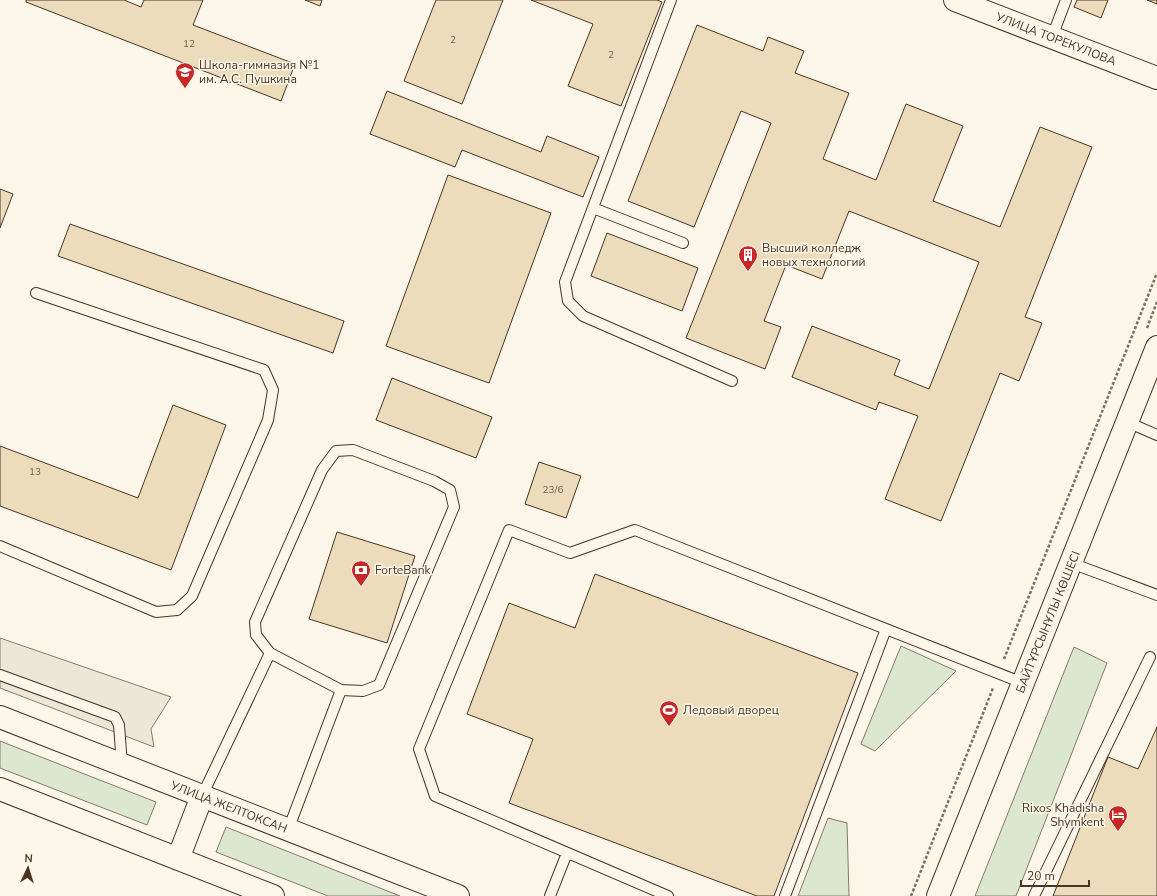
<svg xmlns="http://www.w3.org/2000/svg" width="1157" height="896" viewBox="0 0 1157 896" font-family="'Nunito Sans',sans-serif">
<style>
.green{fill:#dce7d0;stroke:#887966}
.parking{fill:#ede7d9;stroke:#887966}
.building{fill:#ecdcbc;stroke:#4a3520}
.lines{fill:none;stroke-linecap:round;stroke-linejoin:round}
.lane-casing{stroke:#4a3520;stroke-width:12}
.secondary-casing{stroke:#4a3520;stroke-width:24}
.path{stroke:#7f6f5c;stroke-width:2.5;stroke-dasharray:3 2;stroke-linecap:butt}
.lane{stroke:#fbf6e9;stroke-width:10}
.secondary{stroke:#fbf6e9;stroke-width:22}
.labels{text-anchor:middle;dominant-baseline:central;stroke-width:3;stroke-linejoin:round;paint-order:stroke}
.number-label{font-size:10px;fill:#725f47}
.street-label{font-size:12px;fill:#4a3520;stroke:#fbf6e9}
.poi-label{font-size:12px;fill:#4a3520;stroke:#fbf6e9;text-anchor:start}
</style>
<rect width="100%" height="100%" fill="#fbf6e9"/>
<path class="green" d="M901,646L956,671L875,751L861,744Z
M1074,647L1107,663L1016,896H975Z
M0,741L156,802L147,825L0,768Z
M828,818L847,823L849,896H798Z
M226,827L400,896H328L216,852Z"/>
<path class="parking" d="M0,638L171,697L151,729L154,747L0,688Z"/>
<path class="building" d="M26,0H124L141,7L144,0H203L193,25L295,64L281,101L26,2Z
M305,0H322L320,6Z
M436,0H503L462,104L404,81Z
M531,0H657L662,2L621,106L568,86L593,24Z
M1077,0H1108L1101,18L1074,7Z
M1147,0H1157V4Z
M697,25L763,51L768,37L804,51L795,73L849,93L823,159L876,180L906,104L963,126L933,201L1000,227L1040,127L1092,147L1025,317L1042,323L1019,381L1000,373L941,521L885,499L918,416L879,402L876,410L792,377L812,326L900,360L894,375L929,389L979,262L849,211L822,279L786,265L764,321L781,327L765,369L686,338L771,123L741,111L694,227L628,201Z
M387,91L541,152L547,136L599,157L583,197L462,150L455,167L370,134Z
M448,175L551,213L489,383L386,346Z
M0,189L13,194L0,228Z
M70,224L344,321L333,353L58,256Z
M607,233L698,268L682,311L591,276Z
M392,378L492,417L476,458L376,420Z
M173,405L226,425L171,570L0,506V446L138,498Z
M539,462L581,476L566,518L525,504Z
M337,532L415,556L387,643L309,619Z
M595,574L858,673L774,896H757L509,803L533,739L467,714L509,603L575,628Z
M1157,727V896H1053L1108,757L1138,769Z"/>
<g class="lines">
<g class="lane-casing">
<path id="lane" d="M671,0L565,282L568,301L583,316L732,381
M1052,37L1066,0
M593,208L683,243
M1127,422L1157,435
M0,546L156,612L177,610L192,596L268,420L273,390L264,370L36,293
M1071,563L1157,595
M270,653L341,690
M0,675L115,717L119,725L122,765
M202,796L270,653L256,635L255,622L322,470L336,451L353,450L434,481L450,490L454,507L379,685L363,691L341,690L288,830
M550,896L567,853
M668,896L435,796L419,749L509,530L570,553L635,530L1023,683
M785,896L886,629
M1034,896L1150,657"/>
</g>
<g class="secondary-casing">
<path id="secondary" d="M955,0L1157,78
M0,717L458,896
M0,789L273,896
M178,859L202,796
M938,896L1157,347"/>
</g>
<path class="path" d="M1147,328L1157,302
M1004,659L1157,273
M911,896L993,688"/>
<use href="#lane" class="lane"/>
<use href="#secondary" class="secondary"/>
</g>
<defs>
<g id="school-pin" transform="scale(1)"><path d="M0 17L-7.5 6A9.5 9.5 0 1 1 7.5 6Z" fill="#c62828" stroke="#fbf6e9"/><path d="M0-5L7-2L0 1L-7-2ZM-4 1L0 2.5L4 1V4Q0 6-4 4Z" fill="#fff"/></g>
<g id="building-pin" transform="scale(1)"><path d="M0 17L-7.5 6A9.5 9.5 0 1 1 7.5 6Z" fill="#c62828" stroke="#fbf6e9"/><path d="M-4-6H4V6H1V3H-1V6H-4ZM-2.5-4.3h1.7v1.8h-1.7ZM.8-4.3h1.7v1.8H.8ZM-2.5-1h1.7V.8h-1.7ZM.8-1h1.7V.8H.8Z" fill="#fff"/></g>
<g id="bank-pin" transform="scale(1)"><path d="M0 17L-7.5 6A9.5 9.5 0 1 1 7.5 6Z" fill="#c62828" stroke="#fbf6e9"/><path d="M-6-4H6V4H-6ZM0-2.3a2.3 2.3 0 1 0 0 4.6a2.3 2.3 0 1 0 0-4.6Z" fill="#fff"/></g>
<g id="stadium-pin" transform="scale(1)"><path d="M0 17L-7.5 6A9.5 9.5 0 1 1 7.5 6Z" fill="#c62828" stroke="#fbf6e9"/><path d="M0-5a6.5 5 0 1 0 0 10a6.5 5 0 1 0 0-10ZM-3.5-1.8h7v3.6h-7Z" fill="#fff"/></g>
<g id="hotel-pin" transform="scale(1)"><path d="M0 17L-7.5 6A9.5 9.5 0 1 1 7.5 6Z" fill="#c62828" stroke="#fbf6e9"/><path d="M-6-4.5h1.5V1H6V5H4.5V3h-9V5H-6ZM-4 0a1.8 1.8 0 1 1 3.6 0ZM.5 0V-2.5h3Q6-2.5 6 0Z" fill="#fff"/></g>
</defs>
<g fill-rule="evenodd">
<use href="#school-pin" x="185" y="72"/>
<use href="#building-pin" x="748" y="255"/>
<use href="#bank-pin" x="361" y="570"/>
<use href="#stadium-pin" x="669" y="710"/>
<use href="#hotel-pin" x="1118" y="815"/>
</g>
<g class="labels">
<g class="number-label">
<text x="453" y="40">2</text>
<text x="189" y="44">12</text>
<text x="611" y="55">2</text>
<text x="35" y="472">13</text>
<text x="553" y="490">23/6</text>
</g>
<g class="street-label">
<text transform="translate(1056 39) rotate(21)">УЛИЦА ТОРЕКУЛОВА</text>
<text transform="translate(1048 622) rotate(-68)">БАЙТҰРСЫНҰЛЫ КӨШЕСІ</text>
<text transform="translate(229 807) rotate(21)">УЛИЦА ЖЕЛТОКСАН</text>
</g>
<g class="poi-label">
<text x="199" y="65">Школа-гимназия №1<tspan x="199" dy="14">им. А.С. Пушкина</tspan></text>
<text x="762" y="248">Высший колледж<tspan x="762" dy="14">новых технологий</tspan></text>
<text x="375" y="570">ForteBank</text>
<text x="683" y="710">Ледовый дворец</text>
<text x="1104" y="808" text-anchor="end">Rixos Khadisha<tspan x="1104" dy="14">Shymkent</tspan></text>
</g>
</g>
<g transform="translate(28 868) rotate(4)" stroke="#fbf6e9" stroke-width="3" paint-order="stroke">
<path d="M0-3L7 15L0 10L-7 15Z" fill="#4a3520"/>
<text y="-6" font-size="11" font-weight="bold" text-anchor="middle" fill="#4a3520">N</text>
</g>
<path d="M1021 880v6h68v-6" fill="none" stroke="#4a3520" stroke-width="2"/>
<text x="1027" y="880" font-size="12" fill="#4a3520" stroke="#fbf6e9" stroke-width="3" paint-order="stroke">20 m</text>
</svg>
